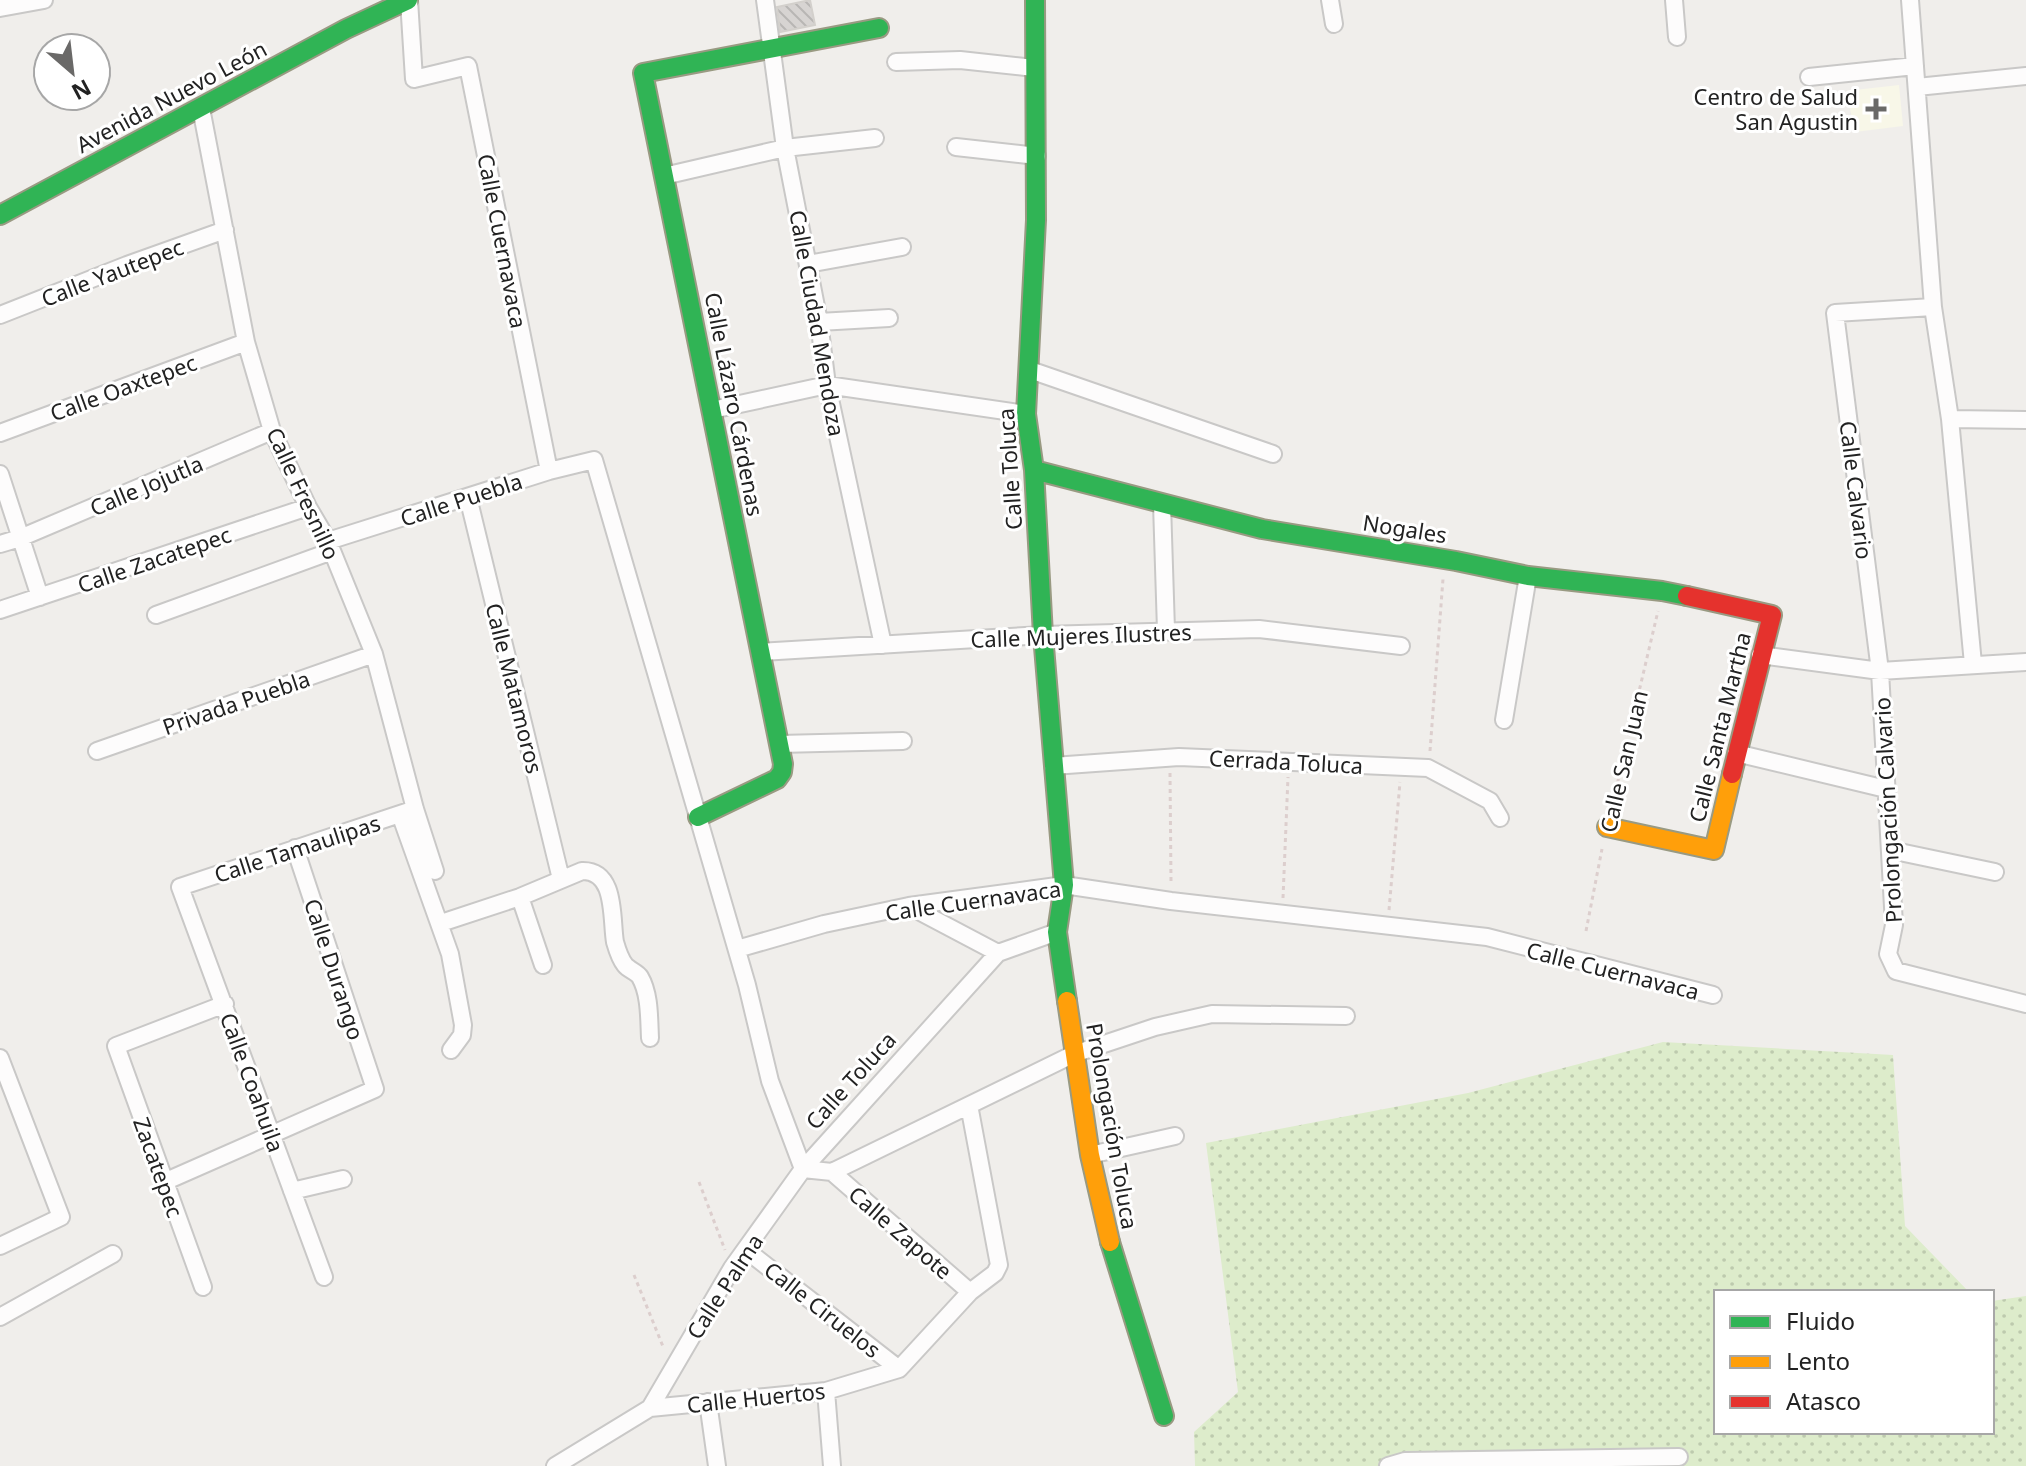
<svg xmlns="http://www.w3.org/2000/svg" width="2026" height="1466" viewBox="0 0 2026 1466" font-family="'Noto Sans',sans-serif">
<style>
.education{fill:#f8f7e8}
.grass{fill:url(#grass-dots)}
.building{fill:url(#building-back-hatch);stroke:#d3d0cc;stroke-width:2}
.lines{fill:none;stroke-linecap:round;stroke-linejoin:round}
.street-casing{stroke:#c9c8c7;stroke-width:20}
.fast-casing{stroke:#999a82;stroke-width:22}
.slow-casing{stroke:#999a82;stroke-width:22}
.jam-casing{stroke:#999a82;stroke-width:22}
.path{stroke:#dccecd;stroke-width:3;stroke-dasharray:4 4;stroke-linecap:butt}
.street{stroke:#fdfcfc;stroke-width:16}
.fast{stroke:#30b455;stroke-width:18}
.slow{stroke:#ff9f0a;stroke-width:18}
.jam{stroke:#e5322d;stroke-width:18}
.poi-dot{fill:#6a6968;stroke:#fff;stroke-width:3}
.labels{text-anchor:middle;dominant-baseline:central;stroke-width:6;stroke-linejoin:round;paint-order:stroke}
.street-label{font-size:22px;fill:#222;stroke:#fff}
.poi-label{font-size:22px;fill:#222;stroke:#fff;text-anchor:end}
</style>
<defs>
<pattern id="grass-dots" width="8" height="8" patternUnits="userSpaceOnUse" patternTransform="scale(2)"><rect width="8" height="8" fill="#ddeccb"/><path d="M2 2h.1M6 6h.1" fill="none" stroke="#bdcaae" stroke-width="1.8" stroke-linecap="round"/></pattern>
<pattern id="building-back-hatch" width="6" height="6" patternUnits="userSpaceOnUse" patternTransform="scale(2)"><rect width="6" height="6" fill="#d7d4d2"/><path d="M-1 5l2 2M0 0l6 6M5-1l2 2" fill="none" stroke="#b8b6b4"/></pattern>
</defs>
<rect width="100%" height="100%" fill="#f0eeeb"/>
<path class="education" d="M1899,85L1903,126L1855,132L1846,91Z"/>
<path class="grass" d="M1663,1042L1893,1055L1905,1226L1969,1292H1716V1432H1992V1301L2026,1296V1466H1195L1194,1432L1238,1392L1206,1143L1468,1093Z"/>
<path class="building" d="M810,0L815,25L780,32L777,7Z"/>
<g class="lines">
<g class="street-casing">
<path id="street" d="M409,0L414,79L468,66L549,471
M765,0L785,148L819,322L827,385L883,645
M1330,0L1334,24
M1674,0L1677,37
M1910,0L1933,307L1950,419L1973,664
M0,8L44,0
M896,62L960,60L1034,68
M1809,77L1915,66
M1917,87L2026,76
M201,108L246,342L272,431L308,507L328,541L374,654L415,809L435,871
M956,147L1037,156
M664,176L785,148L875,138
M808,264L902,247
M1933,307L1835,313L1880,671L1894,925L1888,954L1896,971L2026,1004
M0,315L127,265L225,230
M819,322L889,318
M1030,370L1273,454
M712,410L827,385L1026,414
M1950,419L2026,420
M0,433L246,342
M0,474L40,597
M468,497L561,879
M1162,504L1166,630
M328,541L549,471L594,460L747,985L770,1081L803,1169
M0,544L20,538L272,431
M0,610L308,507
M156,615L332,551
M760,652L1043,635L1259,629L1401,646
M1760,655L1880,671L2026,662
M1504,720L1528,576
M779,744L903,741
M97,751L374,654
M1736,753L1886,789
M1053,766L1179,757L1428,768L1490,801L1500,818
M400,814L450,954L463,1025L462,1035L451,1050
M1890,850L1995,872
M520,897L543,965
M909,906L998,953L1057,932
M441,923L520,897L582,871C617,870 611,920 615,942C617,949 621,960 625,965C629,970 637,972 640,977C650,994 649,1019 650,1038
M737,949L824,924L909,906L1064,885L1171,901L1487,937L1713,995
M0,1058L61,1217L0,1246
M1090,1155L1175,1136
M803,1169L832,1172L1074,1054L1155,1027L1212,1014L1346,1016
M832,1172L970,1292
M164,1182L375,1089L295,848
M292,1191L343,1179
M746,1250L899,1369
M324,1277L180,887L415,809
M203,1287L116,1046L225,1004
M0,1317L113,1254
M826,1391L832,1466
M708,1402L717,1466
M650,1408L732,1268L803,1169L998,953
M555,1466L650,1408L826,1391L899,1369L970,1292L995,1273L999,1265L969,1105
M1388,1466L1405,1461L1679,1457"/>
</g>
<g class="fast-casing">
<path id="fast" d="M1035,0L1036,220L1026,414L1034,470L1043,635L1064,885L1057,932L1067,1001
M0,215L346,29L408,0
M1034,470L1262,529L1456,561L1528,576L1662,591L1687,596
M698,817L777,779L782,772L783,764L643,73L879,28
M1110,1242L1164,1416"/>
</g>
<g class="slow-casing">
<path id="slow" d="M1607,827L1714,850L1732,774
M1067,1001L1090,1155L1110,1242"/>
</g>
<g class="jam-casing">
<path id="jam" d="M1687,596L1772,615L1732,774"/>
</g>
<path class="path" d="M1430,751L1443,579
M1170,773L1171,882
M1612,806L1658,611
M1283,898L1288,777
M1389,910L1400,782
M1586,931L1602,849
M699,1182L725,1250
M634,1275L664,1349"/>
<use href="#street" class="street"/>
<use href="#fast" class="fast"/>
<use href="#slow" class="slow"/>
<use href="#jam" class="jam"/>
</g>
<path class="poi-dot" d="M1872 97h8v8h8v8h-8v8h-8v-8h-8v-8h8z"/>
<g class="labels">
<g class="street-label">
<text transform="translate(171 96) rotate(-28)">Avenida Nuevo León</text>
<text transform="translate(503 241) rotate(79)">Calle Cuernavaca</text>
<text transform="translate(112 272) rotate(-21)">Calle Yautepec</text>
<text transform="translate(818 323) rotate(80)">Calle Ciudad Mendoza</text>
<text transform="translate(123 387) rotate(-20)">Calle Oaxtepec</text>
<text transform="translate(735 404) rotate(79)">Calle Lázaro Cárdenas</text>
<text transform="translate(1009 469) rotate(-94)">Calle Toluca</text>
<text transform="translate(146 485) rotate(-23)">Calle Jojutla</text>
<text transform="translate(1857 490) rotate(83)">Calle Calvario</text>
<text transform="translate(304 493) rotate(65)">Calle Fresnillo</text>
<text transform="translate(461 499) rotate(-18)">Calle Puebla</text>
<text transform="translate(1405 528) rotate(9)">Nogales</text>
<text transform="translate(154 559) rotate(-19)">Calle Zacatepec</text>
<text transform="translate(1081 635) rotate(-2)">Calle Mujeres Ilustres</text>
<text transform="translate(515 688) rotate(76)">Calle Matamoros</text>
<text transform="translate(236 702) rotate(-19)">Privada Puebla</text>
<text transform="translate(1719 727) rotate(-76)">Calle Santa Martha</text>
<text transform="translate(1286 761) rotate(3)">Cerrada Toluca</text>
<text transform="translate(1623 761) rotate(-77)">Calle San Juan</text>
<text transform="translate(1887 810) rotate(-93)">Prolongación Calvario</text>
<text transform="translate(297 848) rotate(-18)">Calle Tamaulipas</text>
<text transform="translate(973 900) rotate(-8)">Calle Cuernavaca</text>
<text transform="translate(335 969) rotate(72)">Calle Durango</text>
<text transform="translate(1613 970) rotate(14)">Calle Cuernavaca</text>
<text transform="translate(850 1080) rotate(-48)">Calle Toluca</text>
<text transform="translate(253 1082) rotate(70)">Calle Coahuila</text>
<text transform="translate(1113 1126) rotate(80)">Prolongación Toluca</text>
<text transform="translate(159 1167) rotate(70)">Zacatepec</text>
<text transform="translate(901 1232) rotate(41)">Calle Zapote</text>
<text transform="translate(724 1286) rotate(-57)">Calle Palma</text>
<text transform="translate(823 1309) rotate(38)">Calle Ciruelos</text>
<text transform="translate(756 1397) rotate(-6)">Calle Huertos</text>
</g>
<g class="poi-label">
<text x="1858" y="96">Centro de Salud<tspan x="1858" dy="25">San Agustin</tspan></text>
</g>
</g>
<rect x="1714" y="1290" width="280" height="144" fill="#ffffff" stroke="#a7a7a7" stroke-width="2"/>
<rect x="1730" y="1316" width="40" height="12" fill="#30b455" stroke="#a7a7a7" stroke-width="2"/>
<text x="1786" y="1330" font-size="24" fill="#222222">Fluido</text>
<rect x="1730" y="1356" width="40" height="12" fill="#ff9f0a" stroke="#a7a7a7" stroke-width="2"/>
<text x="1786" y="1370" font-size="24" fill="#222222">Lento</text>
<rect x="1730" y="1396" width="40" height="12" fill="#e5322d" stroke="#a7a7a7" stroke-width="2"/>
<text x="1786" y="1410" font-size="24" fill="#222222">Atasco</text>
<g transform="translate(72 72) rotate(152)"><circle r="38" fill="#ffffff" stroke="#a7a7a7" stroke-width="2"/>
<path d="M0-6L14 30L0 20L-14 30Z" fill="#6a6968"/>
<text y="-12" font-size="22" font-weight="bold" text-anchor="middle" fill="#222222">N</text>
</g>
</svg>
